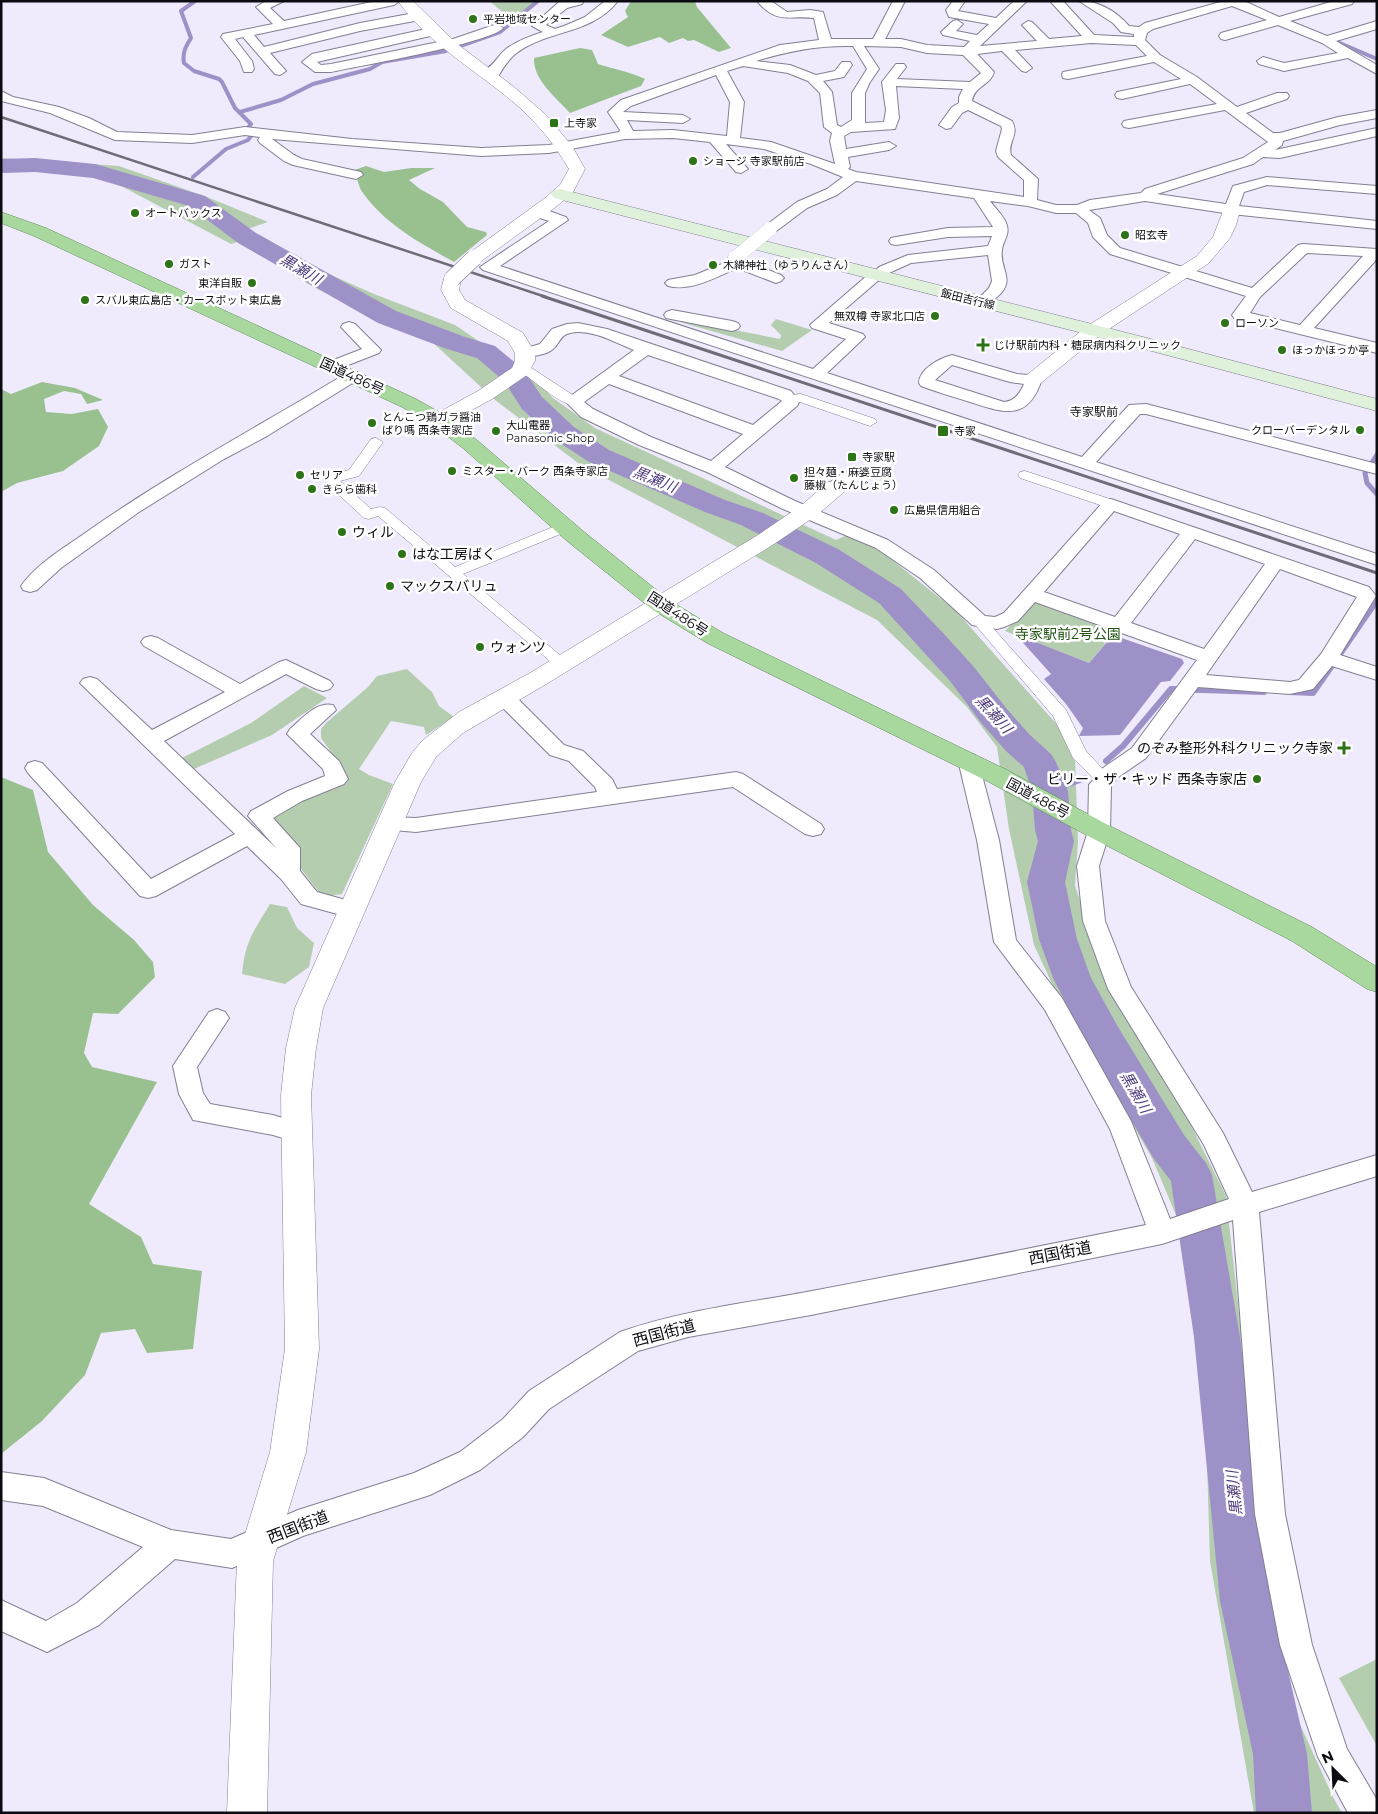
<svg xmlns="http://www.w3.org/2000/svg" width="1378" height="1814" viewBox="0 0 1378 1814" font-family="Montserrat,'Noto Sans JP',sans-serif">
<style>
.green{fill:#b4cdaf}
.forest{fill:#99c190}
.water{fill:#9e91c8}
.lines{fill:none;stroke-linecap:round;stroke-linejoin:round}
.stream-far2{stroke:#9e91c8;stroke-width:4}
.stream-far1{stroke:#9e91c8;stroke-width:5}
.stream{stroke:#9e91c8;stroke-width:6}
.river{fill:#9e91c8;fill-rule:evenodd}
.pedestrian-casing{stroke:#837f93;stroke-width:1}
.minor-casing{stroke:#837f93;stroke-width:2}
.tertiary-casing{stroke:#837f93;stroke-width:1}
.secondary-casing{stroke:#837f93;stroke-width:1}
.trunk-casing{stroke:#648a5d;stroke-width:1}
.pedestrian{fill:#fff;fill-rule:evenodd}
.minor{fill:#fff;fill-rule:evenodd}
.tertiary{fill:#fff;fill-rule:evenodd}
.secondary{fill:#dff1db;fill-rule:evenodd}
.trunk{fill:#a8d89e;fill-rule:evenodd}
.rail-far1{stroke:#6f6c78;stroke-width:2.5}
.rail{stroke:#6f6c78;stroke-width:3}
.minor-bridge-casing{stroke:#837f93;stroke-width:14;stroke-linecap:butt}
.tertiary-bridge-casing{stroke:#837f93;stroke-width:17;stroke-linecap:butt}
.minor-bridge{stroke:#fff;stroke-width:14}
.tertiary-bridge{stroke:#fff;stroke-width:16}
.poi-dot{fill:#2c7417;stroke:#fff;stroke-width:2}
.labels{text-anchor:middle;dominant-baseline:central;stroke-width:5;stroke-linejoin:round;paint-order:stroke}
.far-poi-label{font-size:11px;fill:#0d0b12;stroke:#fff;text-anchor:start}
.far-street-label{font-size:11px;fill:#0d0b12;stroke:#fff}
.far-neighbourhood-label{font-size:12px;fill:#0d0b12;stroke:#fff}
.street-label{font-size:14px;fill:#0d0b12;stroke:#fff}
.poi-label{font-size:14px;fill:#0d0b12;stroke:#fff;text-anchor:start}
.park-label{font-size:14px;fill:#215413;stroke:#fff}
.water-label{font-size:15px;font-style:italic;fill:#4d397c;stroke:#fff}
.near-street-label{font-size:16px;fill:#0d0b12;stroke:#fff}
</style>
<rect width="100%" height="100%" fill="#efebfd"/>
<path class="green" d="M489,1H537L517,19L509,17Z
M1,158L119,166L207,197L268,222L245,230L260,235L313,267L374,294L455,325L536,380L553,398L595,428L836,540L847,535L876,547L956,611L1060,728L1075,758L1078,841L1075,886L1106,976L1162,1067L1226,1196L1248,1394L1266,1623L1298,1720L1334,1799L1342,1813H1254L1210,1561L1205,1396L1184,1234L1152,1158L1061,1003L1034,945L1009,829L997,747L967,707L877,620L582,466L495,400L430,340L349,305L308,284L265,255L240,241L231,244L123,187L96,175L1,169Z
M776,319L812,330L782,351L680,322L709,325L780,339L781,335L771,325Z
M1033,601L1115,632L1089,663L1005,631Z
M407,669L432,692L439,706L454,717L426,735L424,727L391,721L359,769L369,775L393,784L342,894L323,897L297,864L294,841L269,822L268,815L322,789L348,781L343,769L321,738V729L326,723L368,687L377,676Z
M304,686L327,698L272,735L194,769L182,758L251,723Z
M270,904L287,907L297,928L314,943L309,967L285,984L242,974C245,941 254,931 270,904Z
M1377,1659V1746L1339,1678Z"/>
<path class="forest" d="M631,1H695L697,7L731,48L719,52L694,40L688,41L683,38L669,43L660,37L628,47L601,35L628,17L625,11Z
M580,48L592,50L598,64C613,69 631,72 645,79L641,86L570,113C556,97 533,80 534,58Z
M366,166L384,172L411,168H435L409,180L420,189L443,202L467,227L486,232L487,235L454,262C420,243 386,225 363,193C359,188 358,181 356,175L346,173Z
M42,382L75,388L103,400L87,404L81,394L64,391L44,399L46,412L72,414L98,409L108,427L99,446L63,471L17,483L1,492V389L11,394Z
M1,777L33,790L48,852L93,905L134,940L153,962L155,977L118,1014L93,1013L84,1053L92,1067L157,1082L89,1204L141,1237L153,1264L202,1271L193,1349L147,1353L135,1329L101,1333L85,1375L42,1421L1,1454Z"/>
<path class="water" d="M1015,634L1089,663L1113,635L1182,659L1184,663L1170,681L1161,682L1120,735L1079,736L1083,728L1066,704L1044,679L1051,674Z"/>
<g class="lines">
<path class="stream-far2" d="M1328,38L1377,59
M460,46L500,32L538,1
M240,112L281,100L313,84L370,69L382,62L446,51
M193,177L226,149L248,140L251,136L247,129L251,124L235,108L222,82L219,79L194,71L184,63C182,53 186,46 191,38L181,11L195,1
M163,191L170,188"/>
<path class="stream-far1" d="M1377,455L1365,473L1367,483L1377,494
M1322,681L1377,601"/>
<path class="stream" d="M1289,692L1313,693L1322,680
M1106,761L1123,746L1171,689L1264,692
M1050,791L1085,778"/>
<path class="river" d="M35,158L95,164L205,196L256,233L396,311L465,337L495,346L524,370L542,397L574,427L609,450L725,500L763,513L838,549L901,589L944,634L974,667L1006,708L1030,735L1051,754L1056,762L1068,791L1071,830L1074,841L1065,882L1077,939L1091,978L1118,1027L1184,1135L1206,1163L1212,1175L1240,1337L1272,1601L1307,1754L1312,1813H1256L1253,1754L1220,1601L1194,1337L1171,1181L1154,1159L1089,1048L1053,978L1039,939L1027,882L1038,841L1035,830L1032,791L1024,767L1006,751L982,724L950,681L879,603L816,563L741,525L705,512L589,462L554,439L522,409L504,381L477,358L447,349L378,323L238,243L189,206L93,178L35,172L1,173V159Z"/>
<g class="pedestrian-casing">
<path id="pedestrian" d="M522,363L533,369L579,399L580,402L579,405C563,409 532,378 518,370L516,367Z
M801,394L875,419L877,422L870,426L800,402L788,403L782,399L783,396Z
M376,438L383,442L359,476L340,481L371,509L380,507L385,508L455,567L553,527H563L565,530L563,533L463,574L567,661L570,664L567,667H557L378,516L369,519L364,518L325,482L323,479L325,476L349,470L371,439Z
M1025,471L1116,501L1118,504L1116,507H1106L1020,478L1018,475L1020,472Z
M979,616L984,618L1066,710L1086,751L1112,779L1110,783L1104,784L1098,783L1073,758L1053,716L972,621L974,618Z"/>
</g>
<g class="minor-casing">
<path id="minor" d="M266,1H284L270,8L284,21L376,1H400L394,5L254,35L264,47L360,23L420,12L426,16L420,20L360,31L270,53L286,71L280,75L275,74L243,37L235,39L252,61L254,69L252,72H244L240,61L221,37L223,34L273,24L256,7Z
M563,1H584L582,4L567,8L546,25L555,29L564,26L585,17L605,1H618C591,36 544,29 513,56C507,62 503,68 499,75L483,76L482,73L483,70C493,68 498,55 506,49C517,41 530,36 543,32L532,26L559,2Z
M757,1H771L787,12L810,10L823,12L831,39H873L893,1H905L885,39H901L927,45L964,47L970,41L943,35L941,32L953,21L957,20L963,24L956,31L977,35L989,24L949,17L946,10L953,1H965L958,11L996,18L1014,1H1027L980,46L1037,41L1022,25L1028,21L1032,22L1049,39L1082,36L1050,1H1063L1094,35L1134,37V34L1121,32L1113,23L1079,1C1099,1 1116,11 1129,26L1139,27L1145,23L1224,1H1244L1279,17L1334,1H1354L1352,4L1290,21L1327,36L1377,21V29L1336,41L1377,65V74L1348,58L1284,71L1259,64L1257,61L1263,57L1284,63L1338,53L1322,43L1278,25L1225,40L1221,39L1219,36L1221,33L1267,20L1232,6L1153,29L1147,33L1145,40L1160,55L1197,77L1237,107L1277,93H1287L1289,96L1287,99L1246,113L1273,133H1280L1338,117L1377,110V118L1340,125L1283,141L1282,145L1275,150L1377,128V136L1280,158L1263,157L1253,164L1157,194L1226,204L1233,186L1267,177L1377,186V194L1267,185L1244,192L1239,206L1377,221V229L1231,214L1145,201L1089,210L1100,218L1107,235L1120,248L1252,288L1298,245L1303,244L1377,249V259L1314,328L1377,343V353L1234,318L1232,315L1246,296L1110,254L1093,237L1088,223L1076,213H1056L1028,206L990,201C995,208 1003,215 1006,223C1011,234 1003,240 1002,250C999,269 1017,280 997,297C992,301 989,302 983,300L980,297L989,288L992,281L988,255L911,263L889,273L881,274L883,276L880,279L829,323L863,334L865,337L827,373L1082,457L1129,405L1146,404L1377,464V474L1146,414H1140L1096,462L1377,554V565L483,270L480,267L549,221L534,216L532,213L534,210C544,207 556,214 566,217L568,220L500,266L813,369L846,339L812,328L810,325L870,273L878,272L876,270L879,267L908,255L988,246L992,236L948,237L896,245L891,244L889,241L891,238L896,237L948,228L993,227L974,198L856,181L837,195L807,208L775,232H765L763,229L765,226L797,202L827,189L843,177L811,164L764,149L726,144L748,169L741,173L736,172L710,142L673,138L625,139L549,153L481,156L272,139L294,155L302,159L361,172L363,175L356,179L293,165L284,161L260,143L258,140L260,137L245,135L192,143L115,140L50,113L1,101V91L13,97L59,107L89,118L117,132L192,135L245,127L352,139L481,148L549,145L619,132L620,130L608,112L621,100L780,45L819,40L814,18C789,15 777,25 757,1ZM1091,43L1136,45L1147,56L1063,72L1062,75L1063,78L1068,79L1154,62L1181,79L1117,92L1115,95L1117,98L1122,99L1190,84L1217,104L1129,120L1124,121L1122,124L1124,127L1129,128L1225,110L1268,142L1243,158L1145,189L1141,193L1090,200L1077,205H1056L1037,200L1038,179L1011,155C1007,142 1020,135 1012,121L972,101C974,86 991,85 994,72L977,54L1002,51L1022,71L1026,72L1032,68L1015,50ZM853,46L867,69L852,93V120L841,127L837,125L832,92L823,81L844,77L852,65L850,62H842L835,71L816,75L790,65L756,61C788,51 819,45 853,46ZM864,46L901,47L927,53L963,55L981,73L970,82L897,79L906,67L904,64H896L882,82L886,110L884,122L865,123V93L870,82L879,69ZM743,66L788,73L808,81L820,93L824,127L832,133L830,141L835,164L771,142L740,138L744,102L727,71ZM716,75L730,102L727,136L673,130L633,131L627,120L683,123L690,119L683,115L623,112L631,106ZM896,86L963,89L959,97V103L952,107L939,125L946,129L951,128L962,113L968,110L1001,126L1002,129L996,151L998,157L1024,180V197L856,172L848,169L850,167L848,157L889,150L896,146L889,142L846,149L844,136L851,132L895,129L899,118ZM1307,253L1363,256L1300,325L1250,313L1260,297Z
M497,24L503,28C491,43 358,66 331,72H315L302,62L312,54L435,27L441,31L439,34L317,62L321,65L331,64L453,39Z
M735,254L740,255L743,260L781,275L784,278L781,281L776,283L737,268C717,277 690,292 668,286L665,283L668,280L695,275L729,261L728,258L730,255Z
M672,310L732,321L738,323L740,326L738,329L732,331L666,318L664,315L666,312Z
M349,322L355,324L381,350L379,353L338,369H326L324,366L326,363L362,349L341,327L343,324Z
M578,323L607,329L791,391L799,402L797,406L725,467L795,501L888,540L934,570L985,616L995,617L1004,613L1105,500L1111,499L1369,587L1376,596L1340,655L1377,667V680L1332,666L1313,689L1290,694L1198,687L1146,758L1117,778L1111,786L1110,831L1099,866L1105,921L1131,987L1223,1133L1252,1192L1377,1155V1176L1259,1212L1285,1514L1312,1645L1347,1749L1377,1800V1813H1348L1318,1757L1280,1645L1255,1514L1233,1220L1162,1244L811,1315L688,1337L638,1351L549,1409L523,1437L480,1470L430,1495L303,1536L232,1568L175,1559L99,1625L47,1652L1,1631V1600L46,1621L77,1603L143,1547L43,1506L1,1500V1472L44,1478L171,1530L231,1539L298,1510L414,1473L460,1452L503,1419L529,1391L620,1332C682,1310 748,1303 812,1291C924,1270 1035,1247 1146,1225L1110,1129L1045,1010L994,942L977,840L958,760L961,755L968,753L975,755L978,760L999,840L1016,940L1062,998L1131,1121L1170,1219L1229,1199L1204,1145L1108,989L1083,921L1077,866L1088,831L1089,785L1103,768L1132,748L1197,660L1035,602L1018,621L1004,627L997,629L972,625L920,578L876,548L783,509L707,472L639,445L581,417L566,402L568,398L634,350C616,343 591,328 570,333C560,335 560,343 553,349C547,355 527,358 519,356L517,353L519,350L540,344L552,329L567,324ZM648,355L779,399L782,401L753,425L619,376ZM609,384L743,434L711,461L651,437L593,409L584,402ZM1114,511L1180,534L1115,617L1044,592ZM1195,539L1265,564L1204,649L1131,623ZM1280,569L1357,597L1321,654L1299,680L1290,682L1206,675Z
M952,355L1017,374L1040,376L1042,379C1028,422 1004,413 970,402C954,397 937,392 921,386L919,383C919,369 940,358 952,355ZM952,365L1010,382L1024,384C1020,393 1015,401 1004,402L935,380Z
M353,371L359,373L361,376L359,379L267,436L224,459L139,512L61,568L37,590L30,592L23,590L21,586C37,563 66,547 88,531C171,473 261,425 347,373Z
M848,472L854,473L857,477C850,486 841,494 830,491L827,487C832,480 840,474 848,472Z
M151,636L158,638L240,684L279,662L286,660L330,681L333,685L330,689L323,691L316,689L286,674L164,741L277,849L248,816L251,811L288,791L325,776L323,769L287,734L290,729C302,719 316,701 333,705L336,710L310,734L339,761L348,779L344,784L302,801L273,818L300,848V871L317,892L360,904L363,910L360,916L352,918L301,904L281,879L247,846L156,896L148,898L140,896L28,773L25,768L28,763L35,761L42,763L151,879L235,834L80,683L83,679L90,677L97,679L152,730L225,692L144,646L141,642L144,638Z
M505,692L512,693L564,745L583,751L612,779L617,789L736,772L743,774L821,824L824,829L821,834L813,836L805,834L733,787L416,832L382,829L379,824L382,819L390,817L416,818L597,792L595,787L569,761L550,755L498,703L495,698L498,693Z
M217,1009L225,1012L229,1018L197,1067L203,1093L210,1104L273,1115L305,1125L309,1132L305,1139L296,1142L273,1135L193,1120L179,1094L173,1066L209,1012Z"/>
</g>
<g class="tertiary-casing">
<path id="tertiary" d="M398,1H413L456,43L514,87L545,114L572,146L585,169L573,192L557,206L480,262L474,263L468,262L465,258L468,254L545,198L560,185L569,169C555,145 539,125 519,107C479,72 429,45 398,1Z
M1231,205L1237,206L1240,210L1236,225L1230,238L1209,263L1100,335L1041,383L1034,385L1027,383L1024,379L1027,375L1086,327L1197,256L1213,237L1225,206Z
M452,273L459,275L461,279L459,290L465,300L523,333L535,353V361L527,375L492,399L446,424L439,426L432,424L429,420L432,416L478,391L512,368L515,361V353L508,341L451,308L441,290L445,275Z
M836,481L844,482L847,487L844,492L817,515L774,544L548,683L463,733L436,757L421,782L323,1008L316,1048L311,1095L319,1349L306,1452L273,1561L267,1813H227L237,1561L270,1452L285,1349L281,1095L286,1048L295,1008L395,782L412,753L422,741L459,712L530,673L758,535L802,505L828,482Z"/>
</g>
<g class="secondary-casing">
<path id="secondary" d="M560,189L1143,337L1377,399V411L1129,345L554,198L551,194L554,190Z"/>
</g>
<g class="trunk-casing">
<path id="trunk" d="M1,212L46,228L416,399L446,416L478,441L583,531L669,600L723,633L1007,770L1108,825L1312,927L1377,967V992L1367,989L1292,941L1090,837L989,782L707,643L653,610L567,541L464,449L432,424L402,407L34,236L1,223Z"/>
</g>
<use href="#pedestrian" class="pedestrian"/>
<use href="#minor" class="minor"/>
<use href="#tertiary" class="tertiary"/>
<use href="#secondary" class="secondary"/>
<use href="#trunk" class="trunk"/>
<path class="rail-far1" d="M1,117L546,297"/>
<path class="rail" d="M542,296L1377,573"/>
<g class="minor-bridge-casing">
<path id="minor-bridge" d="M735,258L770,229"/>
</g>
<g class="tertiary-bridge-casing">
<path id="tertiary-bridge" d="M452,279L474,258"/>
</g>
<use href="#minor-bridge" class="minor-bridge"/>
<use href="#tertiary-bridge" class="tertiary-bridge"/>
</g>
<g class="poi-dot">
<circle cx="473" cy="19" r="5"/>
<rect x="549" y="118" width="10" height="10" rx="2.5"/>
<circle cx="693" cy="161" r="5"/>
<circle cx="135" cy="213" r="5"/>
<circle cx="1125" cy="235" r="5"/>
<circle cx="169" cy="264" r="5"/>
<circle cx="713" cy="265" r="5"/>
<circle cx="252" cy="283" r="5"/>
<circle cx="85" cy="300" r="5"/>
<circle cx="935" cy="316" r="5"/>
<circle cx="1225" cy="323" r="5"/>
<path d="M980.5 337.5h5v5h5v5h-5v5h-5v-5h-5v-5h5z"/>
<circle cx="1282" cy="350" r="5"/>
<circle cx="372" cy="423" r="5"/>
<circle cx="1360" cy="430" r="5"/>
<circle cx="496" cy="431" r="5"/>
<rect x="937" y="425" width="12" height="12" rx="2.5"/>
<rect x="847" y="452" width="10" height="10" rx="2.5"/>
<circle cx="452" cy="471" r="5"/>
<circle cx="300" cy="475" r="5"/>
<circle cx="794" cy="478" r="5"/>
<circle cx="312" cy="489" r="5"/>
<circle cx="894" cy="510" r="5"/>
<circle cx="342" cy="532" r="5"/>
<circle cx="402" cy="554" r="5"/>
<circle cx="390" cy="586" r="5"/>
<circle cx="480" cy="647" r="5"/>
<path d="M1341.5 740.5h5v5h5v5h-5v5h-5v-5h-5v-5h5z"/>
<circle cx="1257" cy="779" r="5"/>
</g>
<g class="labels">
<g class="far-poi-label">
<text x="483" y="19">平岩地域センター</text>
<text x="564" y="123">上寺家</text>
<text x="703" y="161">ショージ 寺家駅前店</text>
<text x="145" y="213">オートバックス</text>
<text x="1135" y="235">昭玄寺</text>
<text x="179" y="264">ガスト</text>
<text x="723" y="265">木綿神社（ゆうりんさん）</text>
<text x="242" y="283" text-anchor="end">東洋自販</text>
<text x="95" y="300">スバル東広島店・カースポット東広島</text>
<text x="925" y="316" text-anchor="end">無双樽 寺家北口店</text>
<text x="1235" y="323">ローソン</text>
<text x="994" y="345">じけ駅前内科・糖尿病内科クリニック</text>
<text x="1292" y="350">ほっかほっか亭</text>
<text x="382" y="417">とんこつ鶏ガラ醤油<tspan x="382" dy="13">ばり嗎 西条寺家店</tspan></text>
<text x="506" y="425">大山電器<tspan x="506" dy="13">Panasonic Shop</tspan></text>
<text x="1350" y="430" text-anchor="end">クローバーデンタル</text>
<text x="954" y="431">寺家</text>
<text x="862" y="457">寺家駅</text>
<text x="462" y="471">ミスター・バーク 西条寺家店</text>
<text x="804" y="472">担々麺・麻婆豆腐<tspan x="804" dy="13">藤椒（たんじょう）</tspan></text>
<text x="310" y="475">セリア</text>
<text x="322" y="489">きらら歯科</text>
<text x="904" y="510">広島県信用組合</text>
</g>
<g class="far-street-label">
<text transform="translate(968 299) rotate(14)">飯田吉行線</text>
</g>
<g class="far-neighbourhood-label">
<text x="1094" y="411">寺家駅前</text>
</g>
<g class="street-label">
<text transform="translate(352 376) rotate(25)">国道486号</text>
<text transform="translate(678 614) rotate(33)">国道486号</text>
<text transform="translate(1038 798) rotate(28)">国道486号</text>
</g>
<g class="poi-label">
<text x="352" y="532">ウィル</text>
<text x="412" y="554">はな工房ばく</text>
<text x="400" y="586">マックスバリュ</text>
<text x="490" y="647">ウォンツ</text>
<text x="1333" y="748" text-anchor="end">のぞみ整形外科クリニック寺家</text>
<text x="1247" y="779" text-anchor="end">ビリー・ザ・キッド 西条寺家店</text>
</g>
<g class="park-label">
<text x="1068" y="634">寺家駅前2号公園</text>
</g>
<g class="water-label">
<text transform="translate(301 269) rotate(30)">黒瀬川</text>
<text transform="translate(655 479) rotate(22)">黒瀬川</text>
<text transform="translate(994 714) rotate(48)">黒瀬川</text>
<text transform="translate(1136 1092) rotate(60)">黒瀬川</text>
<text transform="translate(1234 1493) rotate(-96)">黒瀬川</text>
</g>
<g class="near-street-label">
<text transform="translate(1060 1253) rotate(-11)">西国街道</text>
<text transform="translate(664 1333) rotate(-15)">西国街道</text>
<text transform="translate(298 1527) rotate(-21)">西国街道</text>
</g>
</g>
<rect width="1378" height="1814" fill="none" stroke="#0d0b12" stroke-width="5"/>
<g transform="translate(1333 1769) rotate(336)" stroke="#ffffff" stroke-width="4" paint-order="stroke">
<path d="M0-4L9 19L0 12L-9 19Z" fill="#0d0b12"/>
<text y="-8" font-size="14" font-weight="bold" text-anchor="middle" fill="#0d0b12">N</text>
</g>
</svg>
